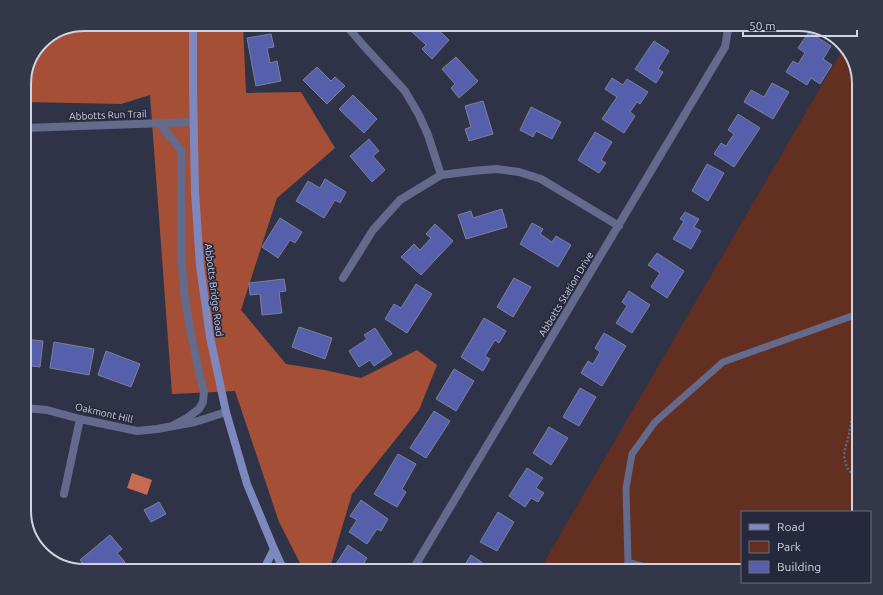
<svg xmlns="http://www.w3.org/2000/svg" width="883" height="595" viewBox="0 0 883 595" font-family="Ubuntu,sans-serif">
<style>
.green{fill:#632f20}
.forest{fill:#a54f36}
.water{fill:#c46b51}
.building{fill:#565fab;stroke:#7c8098}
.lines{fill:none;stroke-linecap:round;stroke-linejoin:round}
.path{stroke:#616577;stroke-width:2.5;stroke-dasharray:2 2;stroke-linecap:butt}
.lane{stroke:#646a8c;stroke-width:7}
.street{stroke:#646a8c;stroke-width:8}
.secondary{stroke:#7e88be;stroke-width:8}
.labels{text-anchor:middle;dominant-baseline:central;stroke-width:3.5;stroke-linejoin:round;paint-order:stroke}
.street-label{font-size:10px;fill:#cfd2df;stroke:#26293d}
.rim{fill:none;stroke:#cfd2df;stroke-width:2}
</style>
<rect width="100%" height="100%" fill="#2f3347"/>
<path class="green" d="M844,47L851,54L859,84V512H742V571H539Z"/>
<path class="forest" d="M84,24H243L246,93L301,92L335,148L277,198L241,310L286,364L324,370L361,378L417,350L437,365L419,410L352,494L329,571H304L279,522L235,391L172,394L150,95L121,104L24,102V81L42,42Z"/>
<path class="water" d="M132,473L152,480L147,495L127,488Z"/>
<path class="building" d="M417,24H432L449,40L432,59L422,49L426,45L411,31Z
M635,24H653L648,32Z
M809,32L831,46L823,59L832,65L820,84L811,78L807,85L786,72L793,61L798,64L805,53L798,48Z
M271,34L274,47L267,48L270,63L277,61L281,81L256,86L247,38Z
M654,41L669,51L658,69L663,72L656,83L635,69Z
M456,57L478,81L459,98L451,88L455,84L442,69Z
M317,67L331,81L335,77L345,86L327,104L303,80Z
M612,78L623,85L627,79L648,92L640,104L637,102L630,112L635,116L624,133L602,119L617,97L605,89Z
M772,83L789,92L773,119L744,102L751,90L764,97Z
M353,95L377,119L364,133L339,109Z
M483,101L493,134L469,141L465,129L471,127L465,106Z
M531,107L561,122L552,139L536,131L533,137L520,130Z
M738,114L760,128L734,167L714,154L721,143L726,146L734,134L728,130Z
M595,132L612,142L601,160L606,163L599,173L578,160Z
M369,139L379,151L373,156L385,170L372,182L350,156Z
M707,164L724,173L708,201L692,191Z
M325,179L346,192L340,203L335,200L324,218L296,201L308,181L320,188Z
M502,209L507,227L466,239L458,215L471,211L473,218Z
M685,212L699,219L694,227L701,231L691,249L673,239L684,221L680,219Z
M280,218L302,232L295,243L290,240L278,258L262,247Z
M532,223L543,229L540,234L552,242L556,236L571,245L558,267L520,244Z
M435,224L453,241L421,275L401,257L414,244L420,250L431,238L426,234Z
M657,253L684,271L667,298L651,287L660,273L648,265Z
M514,278L531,287L513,317L497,307Z
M284,279L286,291L279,292L282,313L262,315L260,294L250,295L249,283Z
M416,284L432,294L407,333L385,319L394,304L401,308Z
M629,291L650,305L632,333L616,323L627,306L622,302Z
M484,318L506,331L499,343L495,340L485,356L490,359L483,371L461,357Z
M299,327L332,338L325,359L292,347Z
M375,328L392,354L374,366L370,360L359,367L349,351L367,339L364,335Z
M604,333L626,346L602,386L581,373L588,361L593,364L600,352L595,348Z
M24,339L43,341L40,367L24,365Z
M54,342L94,349L89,375L50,368Z
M106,351L140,364L131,387L98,375Z
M454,369L474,381L456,411L436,399Z
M580,388L596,397L579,426L563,417Z
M434,411L450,421L426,458L410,448Z
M549,427L568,438L551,465L533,453Z
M398,454L416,464L402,489L406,492L397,507L374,494Z
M527,468L543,478L536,488L544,493L538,502L531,498L525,507L509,496Z
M361,500L388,519L381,531L377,529L367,544L349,532L357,520L350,516Z
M159,502L166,514L151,522L144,510Z
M498,512L514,522L497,551L480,542Z
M110,535L122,549L117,553L125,562L114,571H89L80,560Z
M348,545L367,558L359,571H348L336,564Z
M45,555L73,563L72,567L51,561Z
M471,555L493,570L492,571H468L469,570L464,566Z"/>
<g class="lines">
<path class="path" d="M859,394C853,408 851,424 848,439C846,445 843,454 845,460C846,469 852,475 859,479"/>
<path class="lane" d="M628,562L660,571
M624,571L628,562L626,488L632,454L655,422L723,362L852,316L859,315"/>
<path class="street" d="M345,24L363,45L405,91L419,115L428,135L441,175
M159,123L181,150V252L184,292L190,329L200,377L204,391L203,402L199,409L187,418L172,426
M24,128L194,122
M343,278L373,230L400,200L441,175L473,171L496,169L519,172L541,179L619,226
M24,408L47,410L80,419L137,431L157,429L195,422L226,412
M64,494L80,419
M412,571L725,47L729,24"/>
<path class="secondary" d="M193,24V88L195,192L200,266L210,337L226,412L247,484L274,549L284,571
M268,571L267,563L274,549"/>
</g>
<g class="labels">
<g class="street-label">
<text transform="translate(108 115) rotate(-2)">Abbotts Run Trail</text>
<text transform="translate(214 290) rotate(83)">Abbotts Bridge Road</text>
<text transform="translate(566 294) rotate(-59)">Abbotts Station Drive</text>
<text transform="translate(104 413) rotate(13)">Oakmont Hill</text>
</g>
</g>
<path d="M0 0H883V595H0ZM84 31H799A53 53 0 0 1 852 84V511A53 53 0 0 1 799 564H84A53 53 0 0 1 31 511V84A53 53 0 0 1 84 31Z" fill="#34374a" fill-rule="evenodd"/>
<path class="rim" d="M84 31H799A53 53 0 0 1 852 84V511A53 53 0 0 1 799 564H84A53 53 0 0 1 31 511V84A53 53 0 0 1 84 31Z"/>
<rect x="741" y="511" width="130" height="72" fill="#26293d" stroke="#6a6d7e"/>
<rect x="749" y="524" width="20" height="6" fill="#7e88be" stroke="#6a6d7e"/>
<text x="777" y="531" font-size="12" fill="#cfd2df">Road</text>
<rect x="749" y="541" width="20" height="12" fill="#632f20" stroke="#6a6d7e"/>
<text x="777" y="551" font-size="12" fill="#cfd2df">Park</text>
<rect x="749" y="561" width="20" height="12" fill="#565fab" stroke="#6a6d7e"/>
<text x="777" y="571" font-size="12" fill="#cfd2df">Building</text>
<path d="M743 30v6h114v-6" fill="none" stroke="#cfd2df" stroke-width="2"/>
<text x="749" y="30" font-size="12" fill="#cfd2df" stroke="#26293d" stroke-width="3" paint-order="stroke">50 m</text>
</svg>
